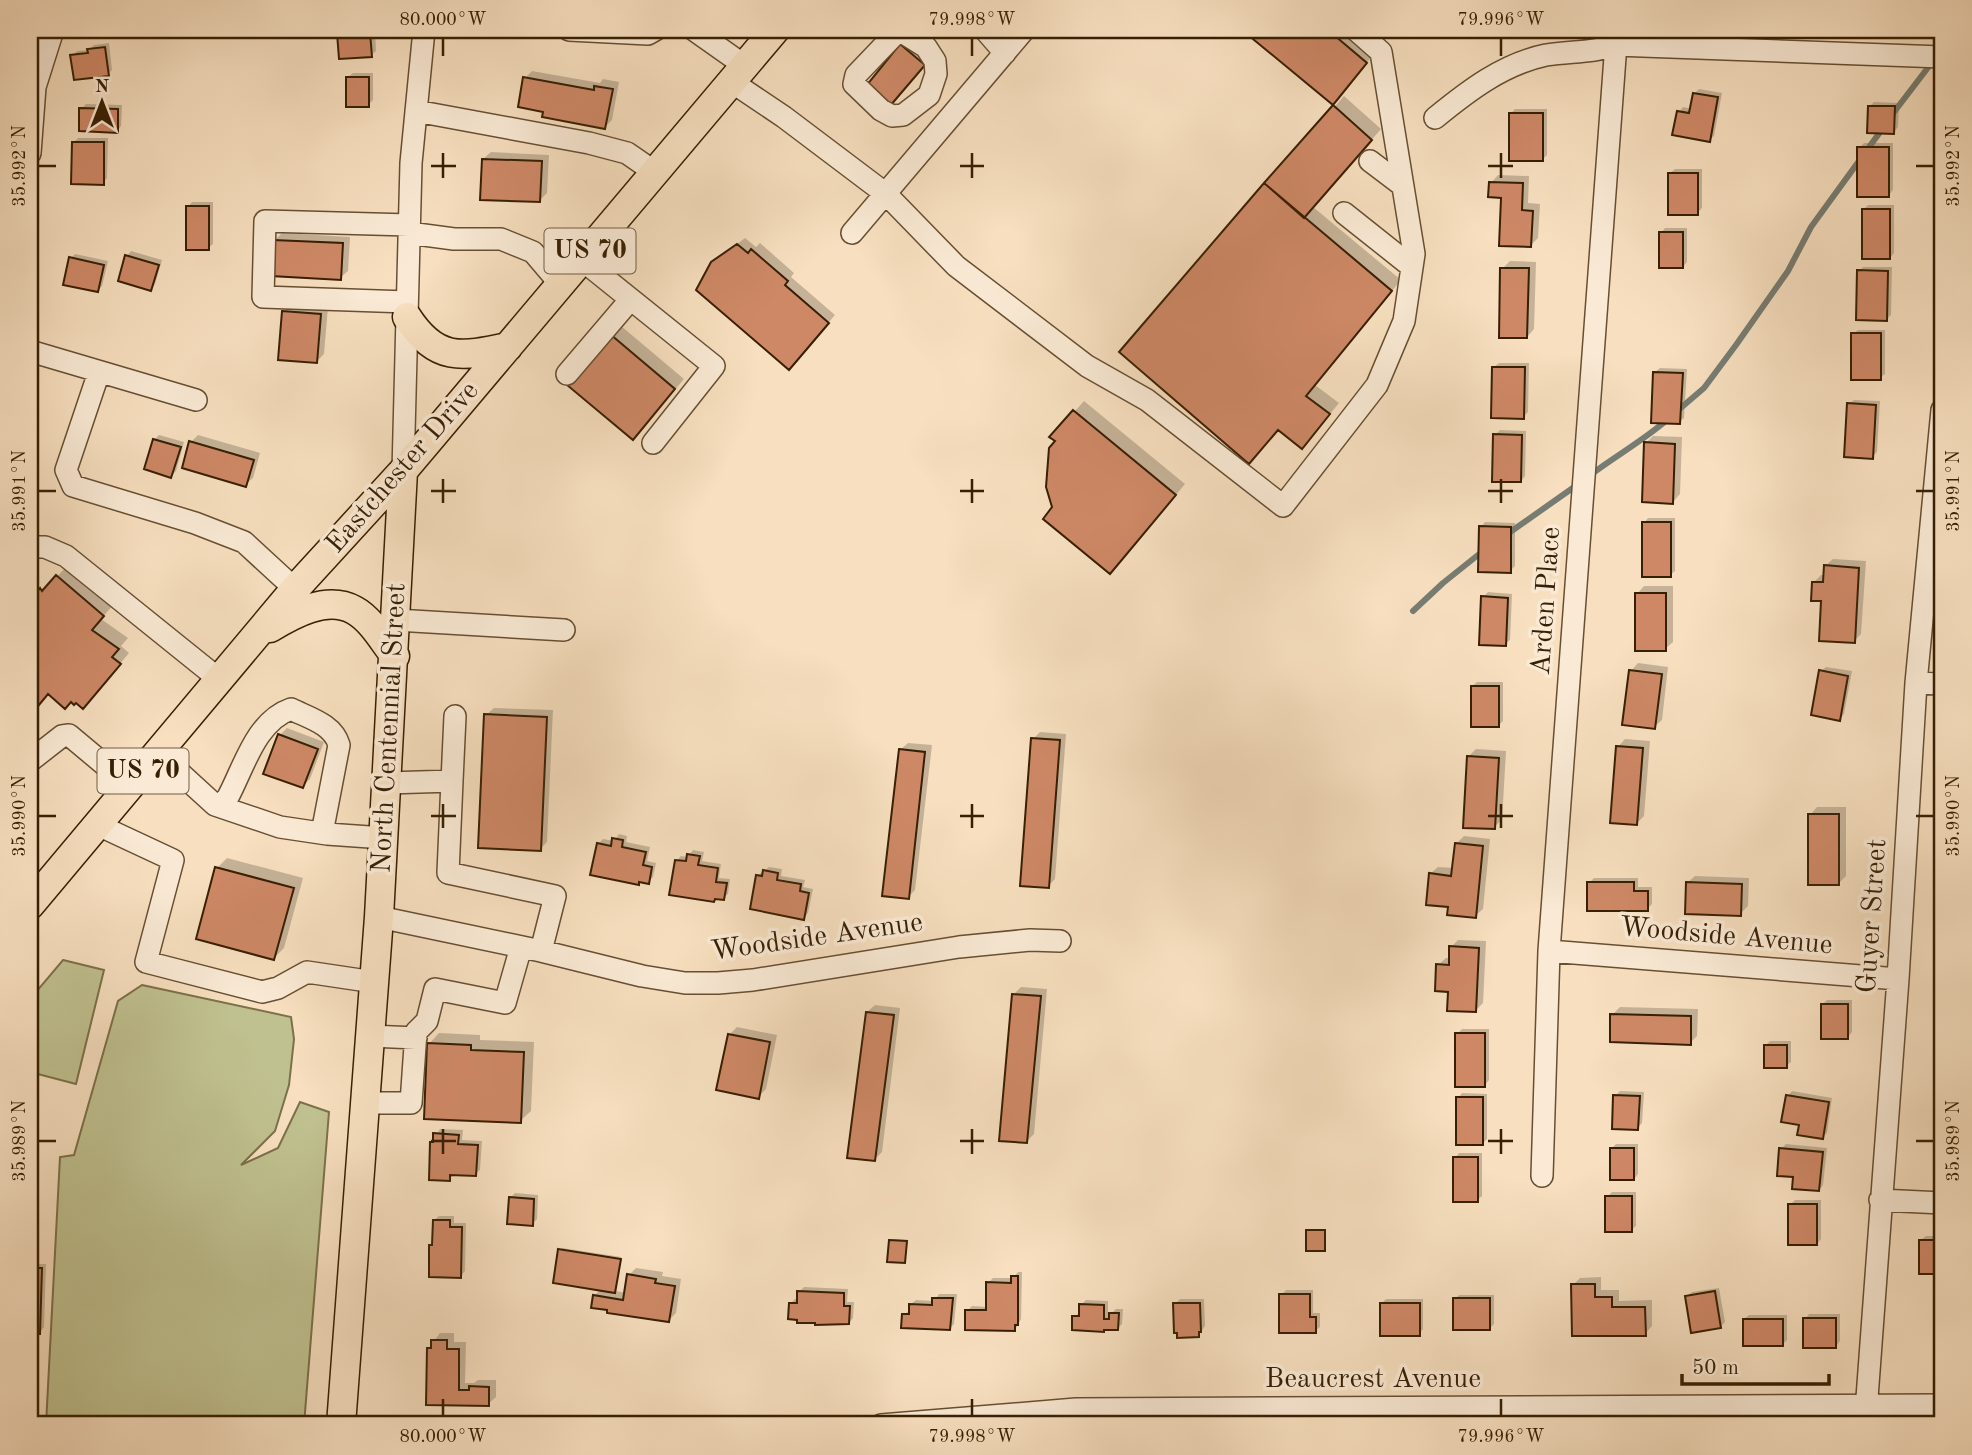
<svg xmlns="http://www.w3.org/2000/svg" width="1972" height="1455" viewBox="0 0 1972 1455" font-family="'Old Standard TT',serif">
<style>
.green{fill:#c0c190;stroke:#7c704a;stroke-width:2}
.shadow{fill:#0003}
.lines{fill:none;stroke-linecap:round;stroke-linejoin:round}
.stream{stroke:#777c72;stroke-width:6}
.building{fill:#ce8866;stroke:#371f03;stroke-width:2}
.minor-casing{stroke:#674f32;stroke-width:24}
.major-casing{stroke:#371f03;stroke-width:31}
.minor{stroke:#faead5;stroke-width:21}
.major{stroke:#f7dfbf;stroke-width:28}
.ticks{fill:none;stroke:#371f03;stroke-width:2.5}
.labels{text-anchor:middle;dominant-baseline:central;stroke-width:7;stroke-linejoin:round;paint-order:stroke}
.shield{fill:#faead5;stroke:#725c42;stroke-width:2}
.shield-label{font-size:26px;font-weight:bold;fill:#371f03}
.street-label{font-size:28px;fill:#371f03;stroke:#faead5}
.neatline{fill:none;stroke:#371f03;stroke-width:2.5}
.ticks-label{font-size:18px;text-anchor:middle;fill:#371f03}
</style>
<rect width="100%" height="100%" fill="#f7dfbf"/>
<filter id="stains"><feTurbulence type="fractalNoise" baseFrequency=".00286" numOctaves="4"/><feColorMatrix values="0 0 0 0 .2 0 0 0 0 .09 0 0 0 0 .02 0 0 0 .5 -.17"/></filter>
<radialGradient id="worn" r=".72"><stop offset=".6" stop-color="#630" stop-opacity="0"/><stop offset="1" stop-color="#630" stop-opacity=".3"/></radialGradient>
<path class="green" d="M63,960L104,970L76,1084L30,1072V999Z
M142,985L291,1017L294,1039L289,1085L275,1131L241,1165L278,1148L300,1102L329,1112L304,1425H46L60,1157L74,1155L118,1001Z"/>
<path class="shadow" d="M343,30H375L376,51L371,55L339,34Z
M1244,30H1350L1376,52L1332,102Z
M109,43L112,70L108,74L72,56L77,51L89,50L94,45Z
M903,44L926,63L890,104L868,85Z
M532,71L600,83L603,79L619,82L612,120L605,127L545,110L525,78Z
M353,73H373V100L368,105L348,77Z
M1699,89L1722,93L1714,136L1709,140L1679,112L1683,107L1692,109L1695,93Z
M1344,96L1381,129L1313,207L1401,280L1315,385L1339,403L1311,437L1279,428L1121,352Z
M1874,102L1899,103L1898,127L1894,132L1869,107Z
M86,104L122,105L121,126L117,131L81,109Z
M1515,109H1547V155L1543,159L1511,113Z
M78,138H108L107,178L103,183L74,142Z
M1864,143H1893V190L1889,195L1859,148Z
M491,152L549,155L547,193L540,200L483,159Z
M1675,169H1702V208L1697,213L1670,173Z
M1498,175L1529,176L1528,203L1540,204L1538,238L1531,245L1503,196L1491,183Z
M192,202H213V244L208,248L188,207Z
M1868,205H1894V253L1890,258L1864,209Z
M1665,228H1687V262L1683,267L1661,233Z
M282,233L350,237L348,271L340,278L274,241Z
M745,238L756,247L760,243L794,273L791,277L835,315L796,360L712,263Z
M131,251L162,260L155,284L151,289L127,256Z
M75,254L108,261L102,286L98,290L71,258Z
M1510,261L1536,262L1534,329L1527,337L1502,269Z
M1863,267H1892L1891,315L1887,319L1859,271Z
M291,304L328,307L324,354L317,361L284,312Z
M621,326L684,379L643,428L570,385Z
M1858,330H1885V374L1880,378L1853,334Z
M1499,363H1529L1528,412L1523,417L1494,367Z
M1660,368L1687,369L1684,418L1679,422L1655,372Z
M1854,400L1880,401L1877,452L1872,457L1849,404Z
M1084,401L1185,484L1120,562L1054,507L1057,441L1052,437Z
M1500,430L1526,431L1525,476L1521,481L1495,435Z
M159,435L184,442L176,471L171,476L146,468L155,439Z
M198,435L260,453L253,478L245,485L191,442Z
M1653,436L1682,437L1680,494L1673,502L1646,443Z
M1648,518H1675V571L1670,575L1644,523Z
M1485,522L1515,523V566L1510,571L1481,527Z
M1833,559L1866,561L1861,634L1854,641L1823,600L1814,582L1821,575H1825V566Z
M67,566L113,605L101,619L128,638L121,646L129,653L93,696L76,701L49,693L30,715V603L51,579L53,581Z
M1644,586H1673V642L1665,649L1637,594Z
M1488,592L1512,594L1510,640L1505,644L1483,597Z
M1638,663L1668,667L1662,720L1654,727L1631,671Z
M1826,667L1852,671L1844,714L1840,719L1821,671Z
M1477,682H1503V721L1498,726L1472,686Z
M494,708L553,710L547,842L540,849L486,715Z
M287,728L324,742L310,779L303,786L280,735Z
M1040,732L1066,734L1055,879L1048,886L1033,739Z
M1625,739L1650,741L1644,816L1637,823L1618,747Z
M908,743L932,745L915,890L908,897L900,750Z
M1476,749L1506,751L1502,820L1494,827L1468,757Z
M1817,807H1846V876L1839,883L1810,815Z
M619,834L627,836L626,842L650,847L647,861L656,863L653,877L648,882L641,880L638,883L598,844L603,839L614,841Z
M1464,836L1490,839L1483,909L1475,916L1450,905L1430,874L1438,867L1454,868L1456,844Z
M693,850L704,852L702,861L721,864L719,878L730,879L728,894L723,898L717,897L714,900L676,861L681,856L688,857Z
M227,858L303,878L284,948L274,958L217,868Z
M769,867L782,869L781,876L805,880L803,887L813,889L808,913L804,918L757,876Z
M1695,876L1749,878L1748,906L1740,914L1687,883Z
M1594,878H1638V887H1652V904L1647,909L1589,883Z
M1458,940L1486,941L1483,1003L1476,1010L1449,990L1438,965L1446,958H1451V947Z
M1021,987L1047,989L1034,1134L1026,1142L1014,994Z
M1827,1000H1852V1032L1848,1037L1822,1005Z
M875,1005L900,1008L882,1152L875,1159L867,1012Z
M1620,1007L1698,1009L1697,1036L1690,1043L1612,1015Z
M737,1027L777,1035L766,1089L758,1097L729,1035Z
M1462,1029H1489V1080L1485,1085L1457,1034Z
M439,1033L480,1035V1040L534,1042L531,1111L520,1121L429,1044Z
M1770,1041H1791V1062L1786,1066L1766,1045Z
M1620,1091L1644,1092L1642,1123L1637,1128L1615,1096Z
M1792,1091L1832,1098L1827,1133L1822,1137L1801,1124L1788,1096Z
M1462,1093L1487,1094V1139L1482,1144L1458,1098Z
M440,1129L463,1130L462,1140L482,1141L480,1170L475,1174L454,1175L449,1179L432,1143Z
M1616,1144H1638V1174L1634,1179L1611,1149Z
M1786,1144L1827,1148L1823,1185L1819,1190L1795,1176L1781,1149Z
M1459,1153H1482V1196L1477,1200L1455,1158Z
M1612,1192H1636V1226L1631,1230L1607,1197Z
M515,1193L538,1195L537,1219L532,1224L510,1198Z
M1795,1200H1821V1239L1817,1244L1790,1205Z
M439,1216H454V1223H466L465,1271L461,1276L434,1243V1220Z
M1310,1229H1326L1324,1249L1308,1231Z
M1926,1236H1942V1272H1921V1240Z
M892,1239L908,1240L905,1261L890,1241Z
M562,1248L621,1257L616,1291L626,1293L629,1275L636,1268L663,1272L662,1276L681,1279L676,1313L669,1320L609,1309L594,1296L601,1289L560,1250Z
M30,1264H46L44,1327L40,1332H30Z
M1018,1272H1022L1021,1319L1015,1330L967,1311L972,1306L987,1307L988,1283L993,1278H1013Z
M1601,1277V1290H1619V1301L1652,1300V1326L1645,1334L1573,1285L1580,1278Z
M804,1287L848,1289L847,1302H854L853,1318L849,1323L816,1322L790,1304L795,1299H799V1292Z
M1719,1288L1725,1322L1720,1327L1687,1296L1692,1292Z
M1286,1290H1313V1313H1320V1327L1315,1331L1281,1295Z
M939,1294H957L954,1324L950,1328L903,1315L911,1310V1304L916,1300L934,1301Z
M1459,1295H1494V1324L1490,1328L1455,1299Z
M1180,1299H1204L1205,1326L1198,1336L1175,1304Z
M1386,1299H1423V1329L1419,1334L1382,1303Z
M1086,1300L1108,1301V1317L1116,1309H1123L1122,1324L1118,1328H1106L1104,1330L1074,1317L1081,1312V1305Z
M1809,1314H1840V1341L1836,1346L1805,1319Z
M1749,1315H1787V1340L1782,1345L1744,1319Z
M440,1333H454V1342H466L465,1383H474L478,1380H496V1397L488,1404L427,1403L428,1349Z"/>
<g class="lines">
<path class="stream" d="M1891,116L1933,61
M1676,412L1704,388L1736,345L1788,271L1811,227L1883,128
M1589,476C1615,456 1643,441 1668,419
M1506,535L1577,485
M1413,611L1443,583L1483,551"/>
</g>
<path class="building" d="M1242,30H1328L1367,63L1333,105Z
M370,32L372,57L339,59L337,33Z
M900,44L925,65L890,106L866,86Z
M105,47L109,76L74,80L70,55L88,53L87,49Z
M346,77H369V107H346Z
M523,77L594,90V86L613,89L605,129L542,117L543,112L518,107Z
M1693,93L1718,97L1710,142L1672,135L1677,111L1689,113Z
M1333,105L1372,140L1304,218L1264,183Z
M1868,106H1895L1894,134L1867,133Z
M79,108L118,109V133L79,131Z
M1509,113H1543V161H1509Z
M72,142H104V185L71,184Z
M1857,147H1889V197H1857Z
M482,159L542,161L540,202L480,200Z
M1668,173H1698V215H1668Z
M1489,182L1523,183L1522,210L1533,211L1531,247L1499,246L1501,198L1488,197Z
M1264,183L1392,291L1306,396L1330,414L1302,449L1278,430L1249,464L1119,352Z
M186,206H209V250H186Z
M1862,209H1890V259H1862Z
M1659,232H1683V268H1659Z
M273,240L343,243L341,280L271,276Z
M737,244L748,253L751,249L788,281L785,285L829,323L789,370L696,290L711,262Z
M125,255L159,265L151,291L118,281Z
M69,257L104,265L98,292L63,285Z
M1500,268H1529L1527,338H1499Z
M1857,270L1888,271L1887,321L1856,320Z
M282,311L321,314L317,363L278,360Z
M1851,333H1881V380H1851Z
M610,334L675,389L633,440L567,385Z
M1492,367H1525L1524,419L1491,418Z
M1653,372L1683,373L1680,424L1651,423Z
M1847,403L1876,405L1873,459L1844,457Z
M1073,410L1176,495L1110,574L1043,519L1052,507L1046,487L1049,448L1055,441L1049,437Z
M1493,434L1522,435L1521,482H1492Z
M153,439L181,447L171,478L144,469Z
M189,441L254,460L246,487L182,468Z
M1644,442L1675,444L1673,504L1642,502Z
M1642,522H1671V577H1642Z
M1479,526L1511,527V573L1478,572Z
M1824,565L1859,568L1855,643L1819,641L1821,601H1811L1812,582H1823Z
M56,575L104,616L92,630L119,649L112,657L121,664L83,709L76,703L74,705L71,702L65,709L48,694L30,716V600L40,588L42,591Z
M1635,593H1666V651H1635Z
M1481,596L1508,598L1506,646L1479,645Z
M1629,670L1662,674L1655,729L1622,725Z
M1819,670L1848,676L1840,721L1811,715Z
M1471,686H1499V727H1471Z
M484,714L547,717L541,851L478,848Z
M278,734L318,749L303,788L263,774Z
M1031,738L1060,740L1049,888L1020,886Z
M1616,746L1643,748L1637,825L1610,823Z
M899,749L925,752L909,899L882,896Z
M1467,756L1499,758L1495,829L1463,828Z
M1808,814H1839V885H1808Z
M612,838L623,840L622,847L646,852L643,865L652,867L649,884L639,882V885L590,875L597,843L611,846Z
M1455,843L1483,846L1476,918L1447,915L1448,907L1426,905L1429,873L1451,876Z
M687,854L700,856L698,865L718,868L716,882L727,883L724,900L715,899L714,902L669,895L675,860L686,861Z
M215,867L294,888L274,960L196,939Z
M763,870L778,873L777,880L801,884L800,891L809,893L804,920L750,909L756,875L762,876Z
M1587,882H1634V891H1648V911H1587Z
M1686,882L1742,884L1741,916L1685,914Z
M1449,946L1479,948L1476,1012L1447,1011L1448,992L1435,991L1436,964L1449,965Z
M1012,994L1041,996L1027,1143L999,1141Z
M1821,1004H1848V1039H1821Z
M866,1012L894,1015L875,1161L847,1158Z
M1610,1014L1691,1016V1045L1610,1042Z
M1455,1033H1485V1087H1455Z
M728,1034L770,1042L759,1099L716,1090Z
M427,1043L471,1045V1050L524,1052L521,1123L424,1119Z
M1764,1045H1787V1068H1764Z
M1613,1095L1640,1096L1638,1130L1612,1129Z
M1786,1095L1829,1102L1823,1139L1797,1135L1799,1125L1781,1122Z
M1456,1097H1483V1145H1456Z
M433,1133L459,1135L458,1144L478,1145L476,1176L450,1175V1181L429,1180L430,1142H433Z
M1610,1148H1634V1180H1610Z
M1779,1148L1823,1152L1819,1191L1792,1189L1793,1177L1777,1176Z
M1453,1157H1478V1202H1453Z
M1605,1196H1632V1232H1605Z
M509,1197L534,1199L533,1226L507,1224Z
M1788,1204H1817V1245H1788Z
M433,1220H450V1227H462L461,1278L429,1277V1245H432Z
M1306,1230H1325V1251H1306Z
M889,1240L907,1241L905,1263L887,1262Z
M1919,1240H1942V1274H1919Z
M558,1249L621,1259L615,1293L553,1283Z
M30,1268H42L40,1334H30Z
M627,1274L656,1279L655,1283L675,1286L669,1322L607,1313V1310L591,1308L593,1295L623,1300Z
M1011,1276H1018V1325H1015V1331L965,1330V1310H986V1282L1011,1283Z
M1571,1284H1595V1297H1612V1307H1645L1646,1336H1572Z
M797,1291L844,1293V1306H850L849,1324L815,1325V1323H797V1320L788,1319L789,1303H797Z
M1715,1291L1721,1328L1691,1333L1685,1296Z
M1279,1294H1310V1317H1316V1333H1279Z
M932,1298H953L950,1330L901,1328L902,1314H909V1304L932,1305Z
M1453,1298H1490V1330H1453Z
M1173,1303H1200L1201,1332H1199V1337L1177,1338V1333H1174Z
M1380,1303H1420V1336H1380Z
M1079,1304L1104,1305V1319H1109V1313H1119L1118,1330H1104V1332L1072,1330V1316H1079Z
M1803,1318H1836V1348H1803Z
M1743,1319H1783V1346H1743Z
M431,1340H447V1349H459V1390H469V1386L489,1387V1406L426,1405L427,1348H431Z"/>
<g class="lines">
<g class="minor-casing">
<path id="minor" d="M569,30L648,34L655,30
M694,30L745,66
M899,30L926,47L935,61L936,74L929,95L903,115L892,116L881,110L854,84L856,75Z
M985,30L1005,53
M732,82L784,117L886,194L956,266L1087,366L1147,400L1283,506L1377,385L1404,321L1414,254L1381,52L1356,30
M416,111L589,143L627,153L656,173
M1435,118C1468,91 1503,64 1546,55C1570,51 1593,53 1615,45L1942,57
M30,153L35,87L53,30
M1370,161L1403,186
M1344,213L1412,267
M409,233L454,239H501L533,252L561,285
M852,233L1024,30
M582,260L714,366L653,443
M407,302L263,297L265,221L409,225
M30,351L196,400
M99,372L66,470L73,486L195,523L244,542L295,589
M567,374L630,300
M403,471L411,163L424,30
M30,547H45L66,556L220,680
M396,620L564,630
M1916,683L1942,684
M158,753L215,805L280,827L327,834L384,838
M30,761L62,736L69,735L130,786
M452,781L455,716
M387,783L452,781L448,873L555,896L541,951
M220,806L228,797C244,767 256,721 291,709C309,718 333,724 339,745L322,833
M98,825L173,860L146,962L262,992L278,988L307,972L374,982
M379,917L541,951L642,976L685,983H718L753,980L959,947L1030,940L1060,941
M1549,951L1898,979
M370,1036L416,1038
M365,1103H411L416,1032L427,1021L435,989L505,1003L521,947
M1542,1176L1549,951L1617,30
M1880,1200L1942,1203
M881,1425L1076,1409L1942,1405
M1865,1425L1898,979L1916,683L1942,410"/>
</g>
<g class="major-casing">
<path id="major" d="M407,317C436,362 461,357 508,347
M270,628C293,614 327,595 354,610C371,619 383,641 395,656
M30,905L295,589L403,471L775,30
M341,1425L379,917L403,471"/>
</g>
<use href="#minor" class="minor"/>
<use href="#major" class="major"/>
</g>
<path class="ticks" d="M443,38V56M972,38V56M1501,38V56M443,153V178M972,153V178M1501,153V178M38,166H56M431,166H456M960,166H984M1488,166H1513M1916,166H1934M443,479V503M972,479V503M1501,479V503M38,491H56M431,491H456M960,491H984M1488,491H1513M1916,491H1934M443,804V828M972,804V828M1501,804V828M38,816H56M431,816H456M960,816H984M1488,816H1513M1916,816H1934M443,1129V1154M972,1129V1154M1501,1129V1154M38,1141H56M431,1141H456M960,1141H984M1488,1141H1513M1916,1141H1934M443,1399V1416M972,1399V1416M1501,1399V1416"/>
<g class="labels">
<g class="shield">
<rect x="544.5" y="228.5" width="91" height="45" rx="5"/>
<rect x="97.5" y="748.5" width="91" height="45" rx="5"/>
</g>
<g class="shield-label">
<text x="590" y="251">US 70</text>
<text x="143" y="771">US 70</text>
</g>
<g class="street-label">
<text transform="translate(403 468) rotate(-49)">Eastchester Drive</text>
<text transform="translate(1547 601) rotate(-86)">Arden Place</text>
<text transform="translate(390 728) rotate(-87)">North Centennial Street</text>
<text transform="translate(1873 916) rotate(-86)">Guyer Street</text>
<text transform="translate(1726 937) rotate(5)">Woodside Avenue</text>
<text transform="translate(817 938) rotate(-8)">Woodside Avenue</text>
<text x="1373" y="1380">Beaucrest Avenue</text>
</g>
</g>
<rect width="1972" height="1455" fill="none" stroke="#f7dfbf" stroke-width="77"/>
<g transform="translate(102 102)" stroke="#faead5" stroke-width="5" paint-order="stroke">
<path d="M0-5L12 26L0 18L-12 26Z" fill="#371f03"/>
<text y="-10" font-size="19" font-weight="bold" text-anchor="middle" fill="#371f03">N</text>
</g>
<path d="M1682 1374v10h147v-10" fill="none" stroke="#371f03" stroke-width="3.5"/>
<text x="1692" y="1374" font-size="21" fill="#371f03" stroke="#faead5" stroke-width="5" paint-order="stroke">50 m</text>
<rect x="38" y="38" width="1896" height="1378" class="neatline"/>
<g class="ticks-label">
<text x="443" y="25">80.000°W</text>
<text x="972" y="25">79.998°W</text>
<text x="1501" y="25">79.996°W</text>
<text transform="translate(19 166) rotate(-90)" y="6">35.992°N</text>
<text transform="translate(1953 166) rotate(-90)" y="6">35.992°N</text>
<text transform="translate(19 491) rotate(-90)" y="6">35.991°N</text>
<text transform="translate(1953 491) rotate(-90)" y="6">35.991°N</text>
<text transform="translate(19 816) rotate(-90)" y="6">35.990°N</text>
<text transform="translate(1953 816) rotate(-90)" y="6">35.990°N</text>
<text transform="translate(19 1141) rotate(-90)" y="6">35.989°N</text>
<text transform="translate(1953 1141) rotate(-90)" y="6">35.989°N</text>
<text x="443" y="1442">80.000°W</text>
<text x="972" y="1442">79.998°W</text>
<text x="1501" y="1442">79.996°W</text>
</g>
<rect width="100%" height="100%" filter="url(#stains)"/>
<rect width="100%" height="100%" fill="url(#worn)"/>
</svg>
